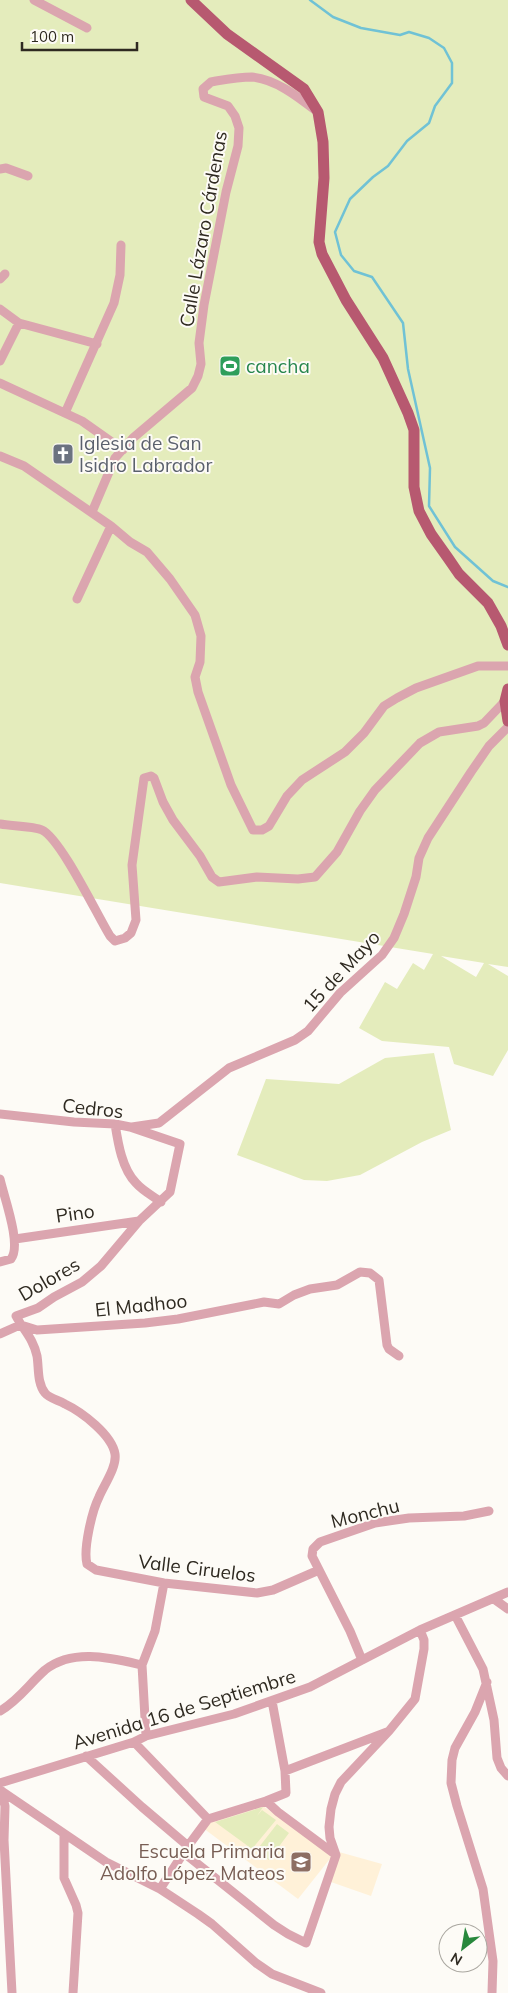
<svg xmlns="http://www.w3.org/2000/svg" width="508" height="1993" viewBox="0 0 508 1993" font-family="Mulish,sans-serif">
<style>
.built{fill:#fff1d8}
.green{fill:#e4ecbc;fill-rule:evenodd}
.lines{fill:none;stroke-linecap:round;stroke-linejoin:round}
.stream{stroke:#70c2d5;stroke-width:2.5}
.minor{stroke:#dba5af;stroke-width:9}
.major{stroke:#b75970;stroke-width:11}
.labels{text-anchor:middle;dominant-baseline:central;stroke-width:4;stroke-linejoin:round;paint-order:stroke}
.street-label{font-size:19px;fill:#2e2920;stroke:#fdfbf6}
.leisure-label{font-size:19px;fill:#27864d;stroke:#fdfbf6;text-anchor:start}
.worship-label{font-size:19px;fill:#5b616d;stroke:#fdfbf6;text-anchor:start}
.education-label{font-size:19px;fill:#785e54;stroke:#fdfbf6;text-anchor:end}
</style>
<rect width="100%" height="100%" fill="#fdfbf6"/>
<path class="built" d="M263,1806L333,1855L298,1899L203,1828L214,1820Z
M339,1852L382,1864L371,1896L331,1882Z"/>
<path class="green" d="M0,0H508V967L488,964L508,976V1050L493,1076L454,1064L449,1047L382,1041L359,1028L385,982L397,989L413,963L424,970L433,954L0,883ZM441,956L484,963L476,977Z
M434,1053L451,1130L422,1142L360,1175L327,1181L304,1180L237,1155L266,1079L339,1084L385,1058Z
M263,1807L257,1816L262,1810L276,1820L252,1849L215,1822Z
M277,1824L289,1833L269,1860L256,1851Z"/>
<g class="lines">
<path class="stream" d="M310,0L333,17L361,28L400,35L409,32L429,38L444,48L452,63V83L435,106L429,123L407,141L388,166L373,177L350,199L335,232L341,255L354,271L372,277L403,323L408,369L430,468L429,506L455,547L493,581L508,587"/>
<path class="minor" d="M34,0L87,28
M0,169L6,168L28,176
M0,279L5,274
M0,309L19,323L97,344
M0,361L19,323
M0,383L82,421L123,450
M65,413L114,303L120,275L121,245
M0,456L24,466L111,526L130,542L147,552L170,579L195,615L201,636L200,662L195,677L198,692L231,785L253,830H262L269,826L287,796L302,780L345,752L364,733L384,706L397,698L416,688L478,666H508
M92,512L115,458L133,438L192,388L198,376L201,364L199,343L204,305L226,192L238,146L239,128L235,116L228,106L204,97L203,89L211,82L216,81C228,79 240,77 252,77C275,79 297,96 315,110
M77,599L111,526
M0,824C10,826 33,826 42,830C61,839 97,915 110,936L115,941L125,938L131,933L136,920L132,865L144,778L151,776L154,778L163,802L173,820L200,856L212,877L219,882L257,877L298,879L315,877L337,852L360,811L375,790L420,743L439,732L478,726L484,723L505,701
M0,1114L74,1122L115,1124L130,1127L180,1144L170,1192L139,1221L101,1266L82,1282L54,1297L38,1308L16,1316C24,1331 33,1338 37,1356C39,1368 37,1383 45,1393C50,1399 59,1400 65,1404C82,1412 112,1435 115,1454C117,1467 104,1485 99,1497C92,1511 83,1549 87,1564L96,1570L164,1583L257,1593L273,1590L319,1570
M115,1124C118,1143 122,1169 136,1183C143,1191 153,1196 161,1202
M132,1127L159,1123L229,1068L295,1040L308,1031L340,993L382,955L394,938L404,914L416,877L419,858L428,838L471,772L489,746L508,727
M0,1179C4,1197 22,1245 11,1259L0,1262
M15,1239L139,1221
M21,1325L37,1330L145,1323L178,1319L264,1302L279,1304L294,1295L310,1289L337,1285L360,1272L370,1273L379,1280L387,1345L389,1349L399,1356
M0,1334L20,1325
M494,1599L508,1609
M455,1615L483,1669L494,1720L497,1758L501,1768L508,1776
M362,1660L350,1631L312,1556L313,1549L320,1542L375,1523L409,1518L464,1516L489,1511
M487,1682L475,1712L455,1748L452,1760L451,1783L457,1806L483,1889L493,1961L492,1993
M0,1711C19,1700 29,1684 45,1670C73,1648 111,1658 142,1665
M146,1736L142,1665L155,1631L164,1583
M134,1742L208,1819
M86,1756L142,1807L188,1846
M285,1771L387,1732
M0,1783L134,1742L146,1736L234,1714L310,1687L420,1630L508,1592
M0,1790L106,1862L160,1889L198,1914L212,1924L256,1963L272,1974L321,1993
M1,1790L5,1806L4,1840L12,1993
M266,1801L278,1812L336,1855
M208,1819L266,1801L286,1793L285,1771L272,1701
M64,1835V1878L76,1905L78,1913L73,1993
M184,1853L274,1925L288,1934L306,1943L336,1855L330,1838L329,1827L331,1809L335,1794L341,1782L389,1731L415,1699L424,1649V1640L420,1630
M160,1889L188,1846L208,1819"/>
<path class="major" d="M191,0L227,34L304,89L318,112L323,142L324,178L319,242L322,254L346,300L383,358L408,413L414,430V487L419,511L431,534L448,558L459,574L488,603L501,626L508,645
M508,689L505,701L508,721"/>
</g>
<defs>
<g id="stadium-square" transform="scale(1.125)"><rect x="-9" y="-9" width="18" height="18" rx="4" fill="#2e9e5b" stroke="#fdfbf6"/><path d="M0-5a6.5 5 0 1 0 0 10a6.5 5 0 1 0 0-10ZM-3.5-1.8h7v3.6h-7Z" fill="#fff"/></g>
<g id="church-square" transform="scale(1.125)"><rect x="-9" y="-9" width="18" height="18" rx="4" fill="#6b7280" stroke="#fdfbf6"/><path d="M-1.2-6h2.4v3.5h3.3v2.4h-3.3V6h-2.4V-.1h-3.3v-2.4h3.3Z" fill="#fff"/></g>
<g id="school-square" transform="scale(1.125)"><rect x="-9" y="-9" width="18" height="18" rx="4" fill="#8d6e63" stroke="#fdfbf6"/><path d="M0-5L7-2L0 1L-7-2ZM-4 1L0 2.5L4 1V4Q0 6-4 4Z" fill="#fff"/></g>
</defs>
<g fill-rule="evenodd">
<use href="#stadium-square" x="230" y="366"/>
<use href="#church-square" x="63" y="454"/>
<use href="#school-square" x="301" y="1862"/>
</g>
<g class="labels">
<g class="street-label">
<text transform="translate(203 229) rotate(-80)">Calle Lázaro Cárdenas</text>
<text transform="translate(341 971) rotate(-47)">15 de Mayo</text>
<text transform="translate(93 1108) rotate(6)">Cedros</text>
<text transform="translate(75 1213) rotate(-8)">Pino</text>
<text transform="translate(49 1279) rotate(-30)">Dolores</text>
<text transform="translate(141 1305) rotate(-6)">El Madhoo</text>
<text transform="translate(365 1513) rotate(-14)">Monchu</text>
<text transform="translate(197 1568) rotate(7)">Valle Ciruelos</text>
<text transform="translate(184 1709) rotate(-17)">Avenida 16 de Septiembre</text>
</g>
<g class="leisure-label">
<text x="246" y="366">cancha</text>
</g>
<g class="worship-label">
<text x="79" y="443">Iglesia de San<tspan x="79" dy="22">Isidro Labrador</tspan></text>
</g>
<g class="education-label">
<text x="285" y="1851">Escuela Primaria<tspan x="285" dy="22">Adolfo López Mateos</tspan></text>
</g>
</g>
<g transform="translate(463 1948) rotate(211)"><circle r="24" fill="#fdfbf6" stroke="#aaa7a0"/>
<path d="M0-4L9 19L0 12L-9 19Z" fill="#28883c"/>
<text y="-8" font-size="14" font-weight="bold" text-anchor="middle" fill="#2e2920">N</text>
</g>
<path d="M22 42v8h115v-8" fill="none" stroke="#2e2920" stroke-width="2.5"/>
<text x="30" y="42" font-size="15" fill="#2e2920" stroke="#fdfbf6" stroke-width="4" paint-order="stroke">100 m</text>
</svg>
